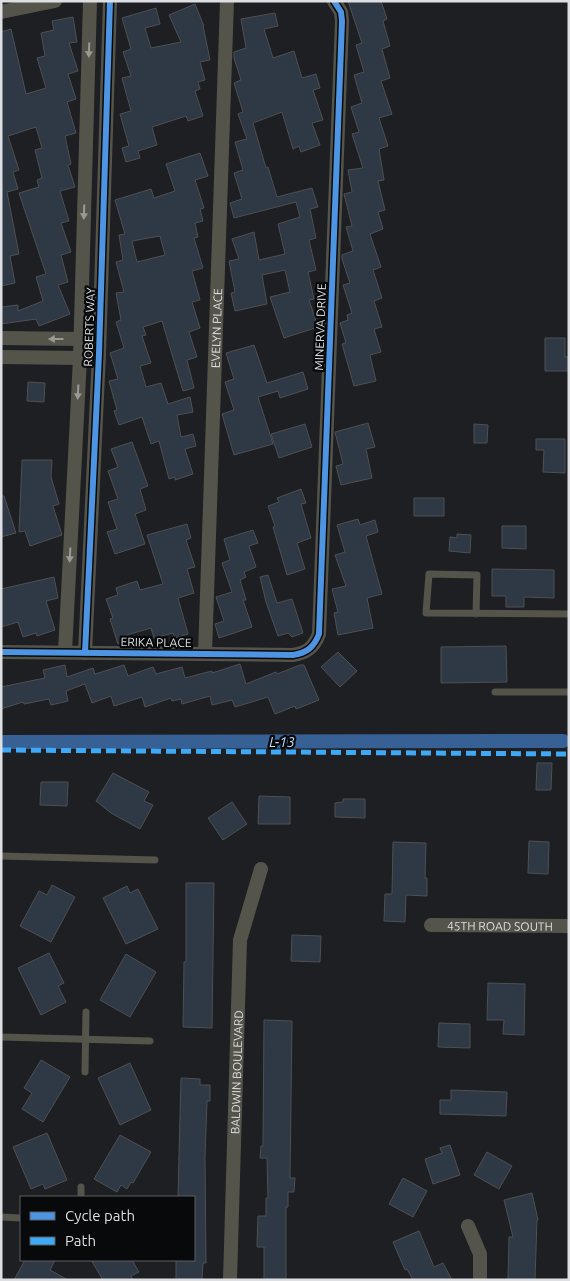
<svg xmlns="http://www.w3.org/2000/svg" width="570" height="1281" viewBox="0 0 570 1281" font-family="Ubuntu,sans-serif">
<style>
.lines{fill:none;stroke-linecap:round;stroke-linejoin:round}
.canal{stroke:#376095;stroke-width:14}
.building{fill:#2f3845;stroke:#4e5052;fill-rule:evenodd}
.lane{stroke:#55544b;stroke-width:7}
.street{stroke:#55544b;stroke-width:14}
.quiet{stroke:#3fa9f5;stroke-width:5;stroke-dasharray:10 5;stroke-linecap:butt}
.cycleway-casing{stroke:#07090b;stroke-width:9}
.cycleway{stroke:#4d94e3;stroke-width:6}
.oneway{fill:#999a96}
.labels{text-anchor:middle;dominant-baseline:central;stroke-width:4.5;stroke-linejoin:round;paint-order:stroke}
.street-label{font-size:12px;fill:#dddfe2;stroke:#07090b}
.water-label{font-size:14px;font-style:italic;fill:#c2dbfd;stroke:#07090b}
</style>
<rect width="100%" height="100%" fill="#1d1f22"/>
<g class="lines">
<path class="canal" d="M1,742L563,741"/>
</g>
<path class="building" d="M348,1H381L387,19L383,21L390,46L382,49L390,78L381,81L392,114L379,118L388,146L379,149L384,180L378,181L385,210L378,212L383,229L370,234L381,267L373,270L382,298L374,301L382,327L374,329L381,352L370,355L376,381L354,386L342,344L346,343L340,323L348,320L347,315L352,313L343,285L350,283L342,259V255L353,251L346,227L352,226L344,194L352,192L348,170L363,168L352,134L359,132L351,107L362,103L354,75L364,72L356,45L362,43Z
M195,4L204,26H203L210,60L200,62L205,80L198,82L200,89L195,91L203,116L188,121L186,116L152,127L157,145L138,151L140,158L126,162L122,148L129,146L120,114L131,111L122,78L131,76L123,52L131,49L122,18L156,8L160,24L145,28L151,48L181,42L169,15Z
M275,13L278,26L264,29L273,58L294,51L302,78L316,74L320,88L313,90L323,120L312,123L320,145L301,152L299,146L293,149L282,112L253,123L266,168L268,167L277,197L312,188L318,207L310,209L316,238L309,240L316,270L308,272L314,299L309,300L318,327L284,338L270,297L290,292L285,270L262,275L267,304L235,311L231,293L235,292L229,261L239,259L232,239L254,232L259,260L285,254L278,224L300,217L296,202L234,218L230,203L242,199L234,173L243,170L235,142L247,139L238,114L243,112L234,83L241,80L234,58V52L246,48L241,19Z
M73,17L77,42L69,43L78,71L68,74L76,99L67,102L76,133L65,136L71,164L68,165L75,187L60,191L69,221L61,223L71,252L61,255L68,282L58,285L70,314L39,326L36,319L1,324V307L18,305V311L43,301L36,277L46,274L19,193L39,187L37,180L42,178L35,150L42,148L36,127L8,136L19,170L13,172L18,189L7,192L19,254L10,256L15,283L1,286V32L11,29L26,94L46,88L37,58L45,56L41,33L54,30L52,21Z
M200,153L208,176L195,180L204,208L200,209L203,221L195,223L198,237L194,238L203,268L192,271L200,300L192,302L200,328L189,332L197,357L187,360L194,388L183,391L162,321L143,327L146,335L142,336L151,363L140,366L146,387L161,383L168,404L190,397L193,412L177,415L181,437L193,434L196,446L185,449L193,474L175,480V477L169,479L159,441L151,444L142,417L119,425L114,411L117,410L109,381L118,379L110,353L124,348L116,322L121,320L116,293L124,292L116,262L123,260L119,235L125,234L115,200L151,189L154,198L175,191L166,164ZM160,236L165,255L137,262L132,241Z
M545,338H565V357H569V371H545Z
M254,345L267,383L303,372L308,389L280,398L278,391L258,397L273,444L234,455L222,414L234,410L225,382L234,379L226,353Z
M28,382L45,383L44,402L27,401Z
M368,423L375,447L366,449L372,478L341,485L336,466L343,464L335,432Z
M305,424L312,447L279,458L271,434Z
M474,424L488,425L487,443H474Z
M536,439H565V473L543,472L544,450H536Z
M132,442L148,486L140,489L146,510L135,514L145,544L115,554L107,532L117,529L108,502L118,499L108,471L118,467L111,449Z
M22,460H52L51,477L59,504L53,506L62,535L30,546L25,531L19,532Z
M301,489L306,503L301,504L311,538L297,543L305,569L287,575L273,527L275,526L268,506L279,502L277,498Z
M1,496H4L16,533L1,537Z
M414,498H444V516H414Z
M358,519L360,525L375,520L378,532L366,536L382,594L367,598L373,628L338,635L334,613L338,612L332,589L346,586L335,555L345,552L337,525Z
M187,524L191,538L186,540L195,567L187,569L194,593L178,598L188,634L175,638L173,633L154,638L151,628L127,635L129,641L118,644L110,619L113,618L106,599L118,595L116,588L137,581L140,590L163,584L147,535Z
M502,526H526V549L502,548Z
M253,530L258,543L249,546L256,567L244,572L246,577L240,580L246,600H243L252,627L219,638L215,624L224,621L216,597L232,592L222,563L230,560L224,539Z
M457,534L471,535L470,553L449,551L450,537L457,538Z
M492,569L554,570V598L524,597V607H506V596H492Z
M268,575L277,603L292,599L303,633L292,637L288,633L278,636L266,602L260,577Z
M54,577L58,598L46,601L55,630L37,636L36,633L23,637L18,622L1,627V589Z
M506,646L507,682L441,683V647Z
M338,652L357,671L340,687L321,667Z
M240,664L246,684L276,672L277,674L300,665H304L319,700L296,709L295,706L275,714L268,697L235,707L232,700L212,705L210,696L182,704L181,699L172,701L171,698L145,707L142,697L114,706L111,696L92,703L85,684L66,691L68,701L51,705L49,699L24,704L23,702L1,709V687L45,678L43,670L65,665L67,677L93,668L95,674L124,665L128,676L153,667L156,674L182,667L185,678L212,671V673Z
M537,763H552L551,790H536Z
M113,773L149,792L144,801L153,805L140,829L111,813L96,801Z
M41,782H68L67,806L40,805Z
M259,796L290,797V824H258Z
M343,799H365V818L335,817V803L343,802Z
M232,802L247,824L223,840L208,818Z
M529,841L549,842L548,874L528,873Z
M393,842L426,843L425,878H427V896L406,895L405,922L384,921L385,894H392Z
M186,883H214L212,1028L183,1027L184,962H186Z
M52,885L75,897L51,942L20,926L39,891L47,895Z
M127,886L130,893L138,889L158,929L126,944L103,898Z
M292,935L321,936L320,962L291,961Z
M49,953L64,983L58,986L66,1002L41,1015L18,968Z
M126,954L156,972L130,1017L100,1000Z
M488,983L525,984L524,1035L503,1034L504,1020H487Z
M264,1020L292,1021L290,1178H295L294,1192H288V1207H286V1280H264V1247H257L258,1216H266V1198H268L267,1158H260L261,1146H263Z
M439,1023L470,1024V1048L438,1047Z
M41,1060L70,1077L43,1122L22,1109L32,1093L24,1088Z
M130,1063L151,1110L120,1125L98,1078Z
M181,1078L200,1079V1085H210V1101H207L205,1157L206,1263H203L202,1280H176V1260H194V1197H178Z
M451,1090L507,1092L506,1116L440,1114V1100H451Z
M47,1133L67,1180L45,1189L43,1184L31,1189L13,1147Z
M120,1135L151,1152L133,1183L131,1182L127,1189L121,1185L117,1192L94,1179Z
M450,1145L460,1175L433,1184L425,1159L442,1153L440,1148Z
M487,1152L512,1166L499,1189L474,1175Z
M403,1178L427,1191L413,1217L389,1204Z
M532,1193L538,1220H537L535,1280H508L509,1237H513L504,1200Z
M419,1231L434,1267L443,1263L452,1280H413L407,1269L405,1270L393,1242Z
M25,1260H55L50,1270L68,1280H14Z
M91,1260H132L139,1272L131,1276L133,1280H103Z"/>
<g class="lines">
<path class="lane" d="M476,614L477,575L429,574L426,613L569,614
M495,692H569
M1,856L155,860
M1,1037L150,1041
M85,1072L86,1012
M81,1197V1187
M1,1217L21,1218"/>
<g class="street">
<path d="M1,12L55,1"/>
<path d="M1,338L80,339L99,354"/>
<path d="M1,357L80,358L88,356"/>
<path d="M1,652L293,655C307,653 314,647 319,634L342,21L341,12L334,1"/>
<path d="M65,652L80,358L90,1"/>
<path d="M85,653L99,354L110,1"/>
<path id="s1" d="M205,654L227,1"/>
<path id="s2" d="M431,925L569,926"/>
<path d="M468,1226L480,1254V1280"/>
<path id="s3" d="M230,1280L240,940L261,869"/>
</g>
<path class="quiet" d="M1,750L569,754"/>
<g class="cycleway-casing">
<path id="cycleway" d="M1,652L293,655C307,653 314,647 319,634L342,21L341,12L334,1
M85,653L99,354L110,1"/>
</g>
<use href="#cycleway" class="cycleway"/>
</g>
<defs><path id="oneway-solid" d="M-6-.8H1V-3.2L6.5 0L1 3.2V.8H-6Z" transform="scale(1.25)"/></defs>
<g class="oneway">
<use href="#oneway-solid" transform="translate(89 50) rotate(92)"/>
<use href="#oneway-solid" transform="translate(84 212) rotate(92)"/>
<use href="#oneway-solid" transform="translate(56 339) rotate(-180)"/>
<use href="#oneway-solid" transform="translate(78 392) rotate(93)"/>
<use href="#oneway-solid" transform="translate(70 555) rotate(93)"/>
</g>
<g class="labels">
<g class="street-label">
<text transform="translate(89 327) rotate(-88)">ROBERTS WAY</text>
<text transform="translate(320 327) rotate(-88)">MINERVA DRIVE</text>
<text stroke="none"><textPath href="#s1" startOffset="326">EVELYN PLACE</textPath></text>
<text transform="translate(156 642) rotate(1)">ERIKA PLACE</text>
<text stroke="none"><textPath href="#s2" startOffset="69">45TH ROAD SOUTH</textPath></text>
<text stroke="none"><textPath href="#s3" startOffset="208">BALDWIN BOULEVARD</textPath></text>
</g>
<g class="water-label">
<text x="282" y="742">L-13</text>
</g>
</g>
<rect width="570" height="1281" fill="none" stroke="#dddfe2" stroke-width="5"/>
<rect x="20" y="1196" width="175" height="65" fill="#07090b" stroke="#5d5f61"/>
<rect x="30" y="1212" width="25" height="8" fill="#4d94e3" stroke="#5d5f61"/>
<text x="65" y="1221" font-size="15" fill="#dddfe2">Cycle path</text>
<rect x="30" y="1237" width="25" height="8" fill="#3fa9f5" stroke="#5d5f61"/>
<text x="65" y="1246" font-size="15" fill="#dddfe2">Path</text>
</svg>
